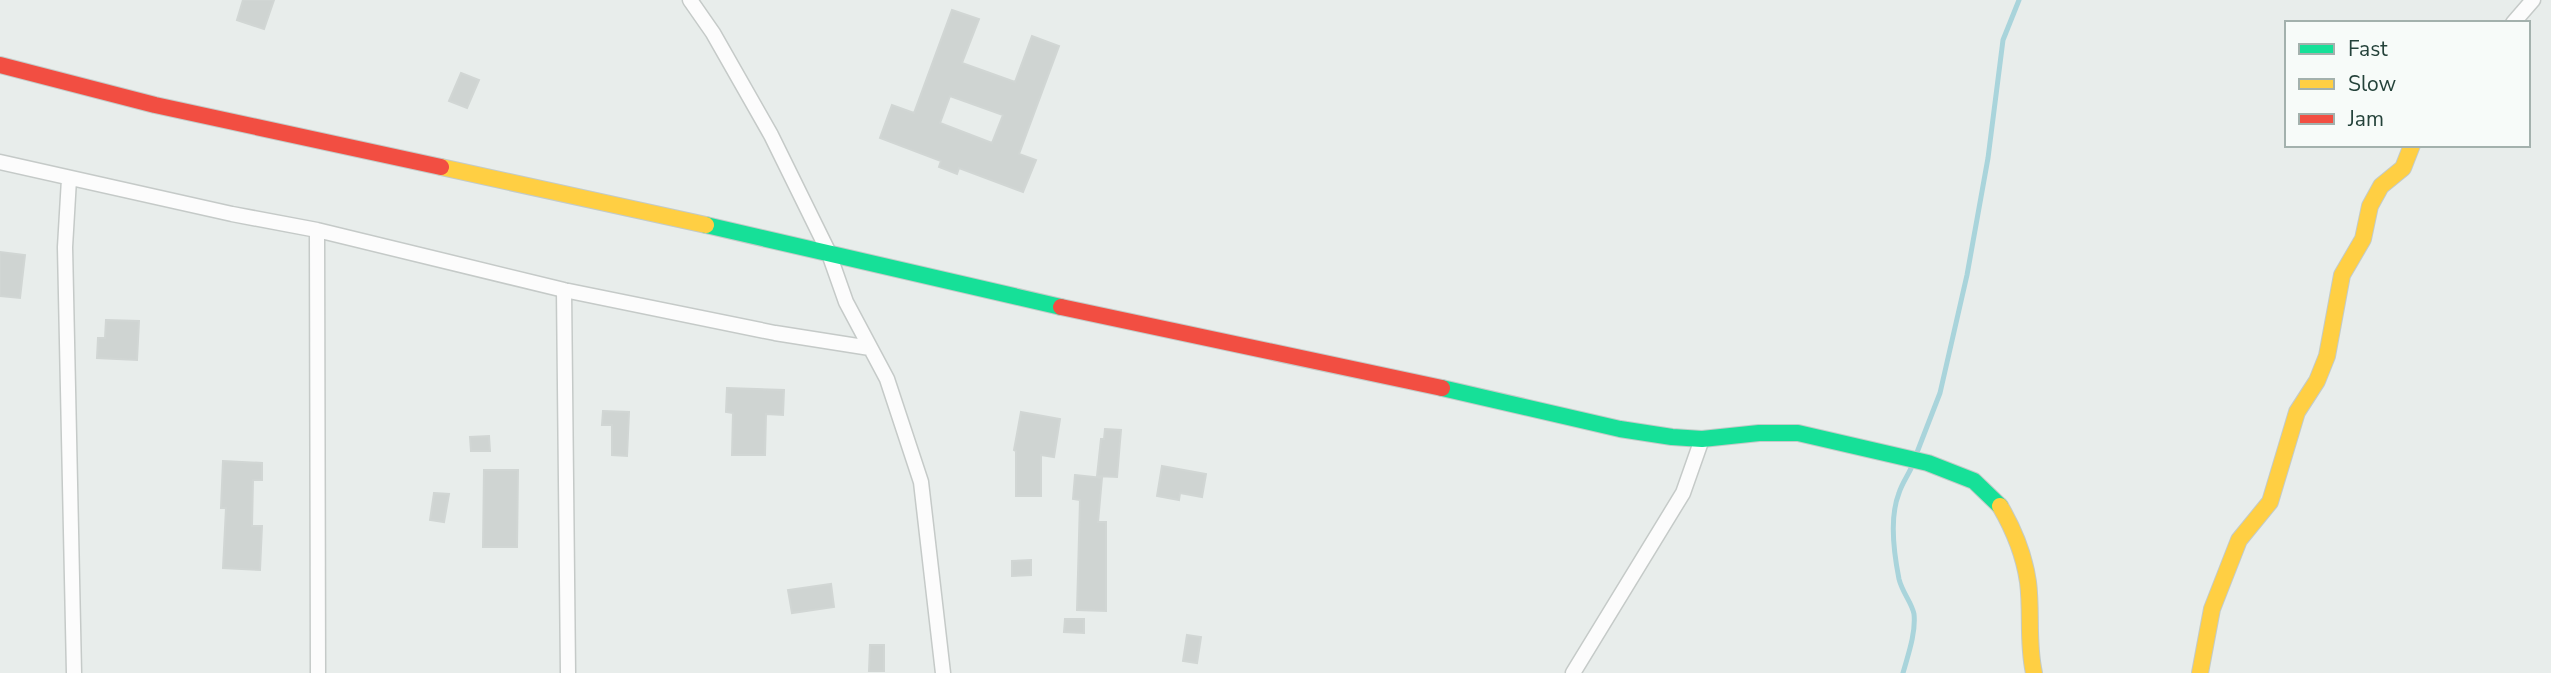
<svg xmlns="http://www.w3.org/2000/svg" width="2551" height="673" viewBox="0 0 2551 673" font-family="'Nunito Sans',sans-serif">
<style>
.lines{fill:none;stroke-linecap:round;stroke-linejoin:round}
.stream{stroke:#a9d4db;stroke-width:5}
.building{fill:#cfd4d2;stroke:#d1d6d4;stroke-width:2;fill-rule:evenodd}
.street-casing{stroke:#c5cac8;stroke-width:17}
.fast-casing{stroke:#c3cbc8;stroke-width:18}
.slow-casing{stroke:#c3cbc8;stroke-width:18}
.jam-casing{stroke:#c3cbc8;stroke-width:18}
.street{stroke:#fcfcfc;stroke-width:14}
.fast{stroke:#16e098;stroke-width:16}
.slow{stroke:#ffcf43;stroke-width:16}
.jam{stroke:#f24e42;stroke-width:16}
</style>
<rect width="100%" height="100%" fill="#e8edeb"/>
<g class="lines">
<path class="stream" d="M1916,455L1940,393L1967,275L1988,158L2003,40L2019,0
M1903,673C1908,655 1916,633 1914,614C1912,603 1902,592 1899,579C1894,554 1889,518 1899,493C1902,483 1909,474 1913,464"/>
</g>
<path class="building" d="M243,0H274L264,29L237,20Z
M952,10L979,19L962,63L1015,82L1032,36L1059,46L1019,154L1036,160L1023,192L959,168L957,174L939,167L941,161L880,138L892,105L914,113ZM950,96L1003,115L992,143L940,123Z
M461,73L479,80L467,108L449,101Z
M0,252L25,255L20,298L0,296Z
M106,320L139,321L137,360L97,358L98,338H105Z
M727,388L784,390L783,415L766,414L765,455H732L733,413L726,412Z
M603,411L629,412L627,456L612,455V425H602Z
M1021,412L1060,419L1054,457L1041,455V496H1016V451L1014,450Z
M1105,429L1121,430L1117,477L1097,476L1101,439H1104Z
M489,436L490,451H471L470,437Z
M223,461L262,463V480H253L252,526H262L260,570L223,568L226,508H221Z
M1162,466L1206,474L1202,497L1180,493L1179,500L1157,496Z
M484,470H518L517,547H483Z
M1075,475L1102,478L1098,522H1106V611L1077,610L1080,500L1073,499Z
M434,493L449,494L444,522L430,520Z
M1031,560V575L1012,576V561Z
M831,584L834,607L792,613L788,590Z
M1065,619H1084V633L1064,632Z
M1187,635L1201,637L1197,663L1183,661Z
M870,645H884V671H869Z"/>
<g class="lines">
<g class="street-casing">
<path id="street" d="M690,0L713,33L771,135L828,251L846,302L887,379L921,482L943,673
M2513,23L2533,0
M0,162L232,214L317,230L564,290L775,333L870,348
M69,179L65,247L74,673
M317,230L318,673
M564,290L568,673
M1573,673L1683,493L1702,439"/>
</g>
<g class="fast-casing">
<path id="fast" d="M706,225L1061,307
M1442,388L1620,429L1672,437L1702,439L1759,433H1798L1928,463L1974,481L2000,506"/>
</g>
<g class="slow-casing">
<path id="slow" d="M441,167L706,225
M2000,506C2014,530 2024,554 2028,582C2032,612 2027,642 2034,673
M2200,673L2212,609L2239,540L2270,502L2297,412L2317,381L2327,356L2342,275L2363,239L2370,206L2381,186L2403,168L2412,145"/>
</g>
<g class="jam-casing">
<path id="jam" d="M0,65L155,105L441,167
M1061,307L1442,388"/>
</g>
<use href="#street" class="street"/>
<use href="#fast" class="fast"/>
<use href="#slow" class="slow"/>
<use href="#jam" class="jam"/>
</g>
<rect x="2285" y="21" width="245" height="126" fill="#f7fbf9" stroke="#a3b1ad" stroke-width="2"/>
<rect x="2299" y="44" width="35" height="10" fill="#16e098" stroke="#a3b1ad" stroke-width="2"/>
<text x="2348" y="56" font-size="21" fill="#24423a">Fast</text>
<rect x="2299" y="79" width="35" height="10" fill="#ffcf43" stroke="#a3b1ad" stroke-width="2"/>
<text x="2348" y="91" font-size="21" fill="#24423a">Slow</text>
<rect x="2299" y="114" width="35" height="10" fill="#f24e42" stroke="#a3b1ad" stroke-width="2"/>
<text x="2348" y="126" font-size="21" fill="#24423a">Jam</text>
</svg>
